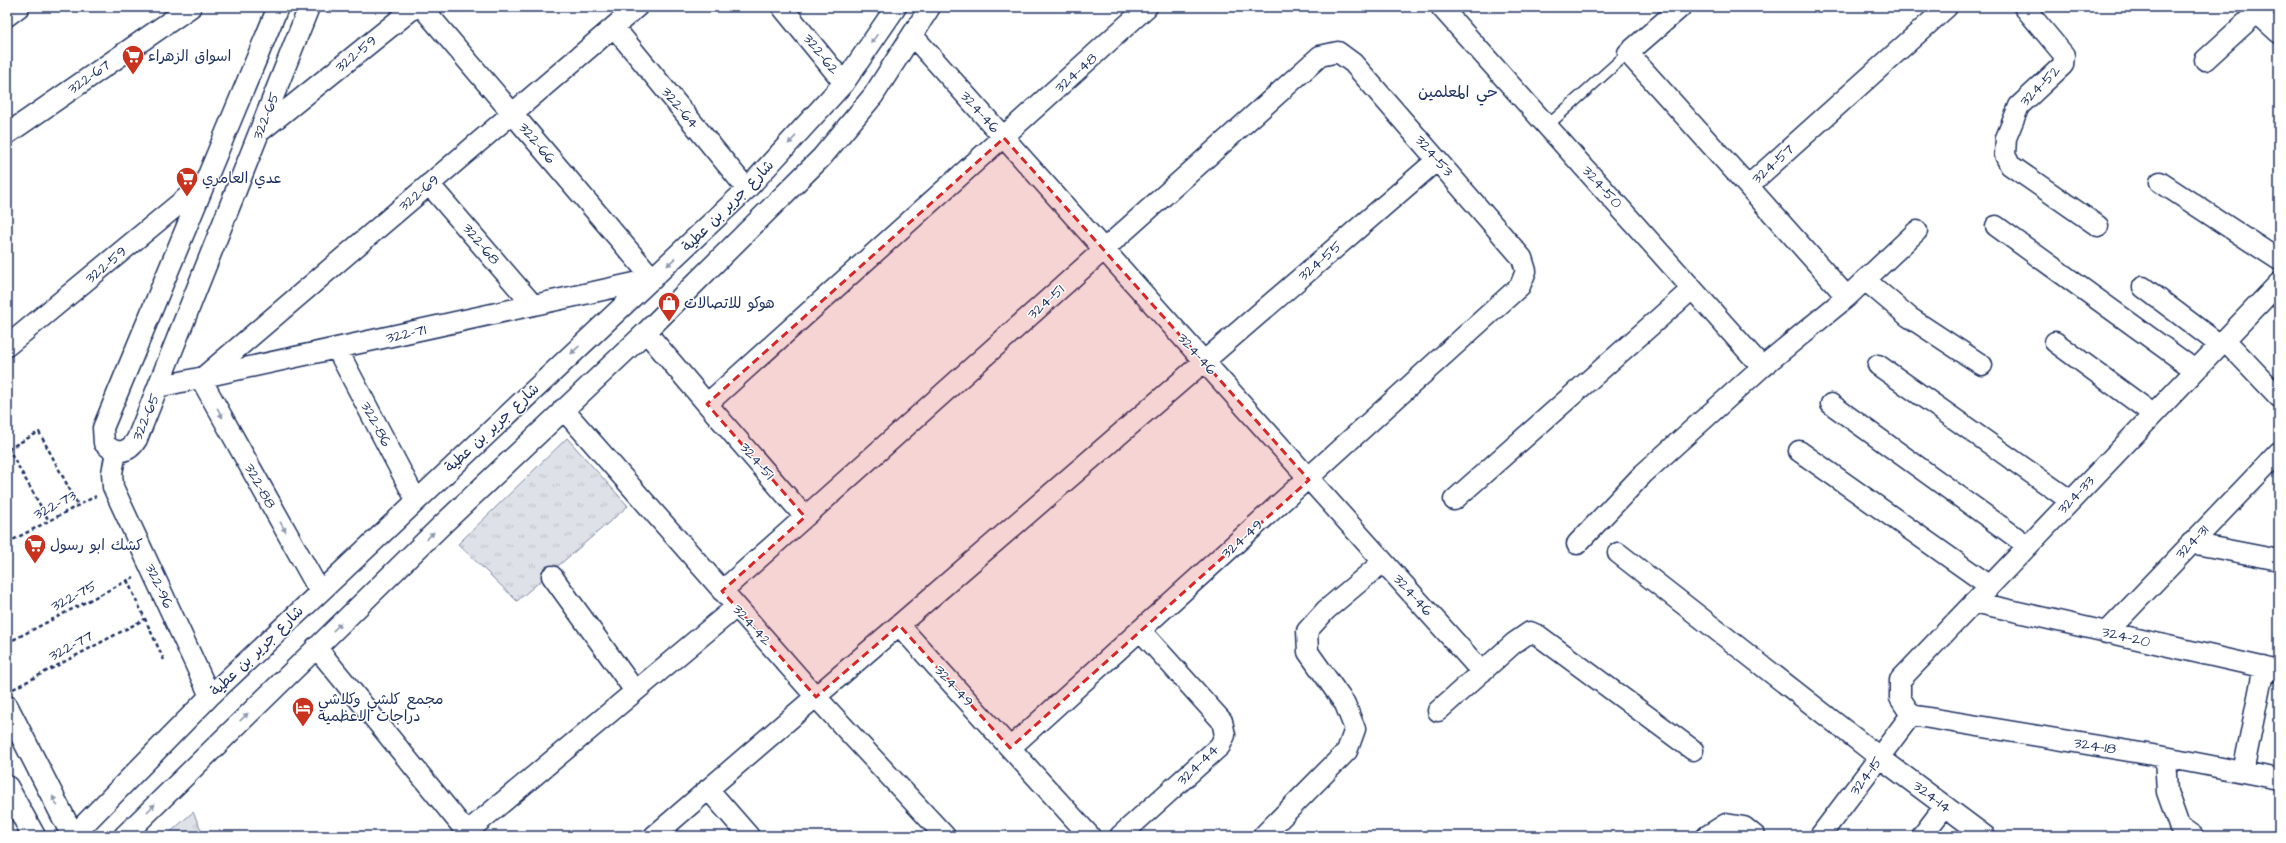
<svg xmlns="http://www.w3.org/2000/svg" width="2286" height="843" viewBox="0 0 2286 843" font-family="'Architects Daughter','Playpen Sans Arabic',sans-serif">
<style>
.grass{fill:url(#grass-tufts);stroke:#7c88a2}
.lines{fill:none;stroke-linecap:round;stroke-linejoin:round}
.service-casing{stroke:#1b2f5e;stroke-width:13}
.minor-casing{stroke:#1b2f5e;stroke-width:23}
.primary-casing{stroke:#1b2f5e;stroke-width:25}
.path{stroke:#1b2f5e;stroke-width:2.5;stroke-dasharray:4 3;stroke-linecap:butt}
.service{stroke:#fff;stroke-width:10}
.minor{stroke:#fff;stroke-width:20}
.primary{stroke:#fff;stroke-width:22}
.oneway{fill:#8d97ae}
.marked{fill:#d62828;fill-opacity:0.2;stroke:#d62828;stroke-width:3;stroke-dasharray:8 5;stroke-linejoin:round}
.labels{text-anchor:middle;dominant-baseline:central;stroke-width:3;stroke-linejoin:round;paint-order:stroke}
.street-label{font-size:15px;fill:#1b2f5e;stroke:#fff}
.poi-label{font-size:15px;fill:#1b2f5e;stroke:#fff;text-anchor:start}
.neighbourhood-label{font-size:16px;fill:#1b2f5e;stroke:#fff}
</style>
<defs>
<pattern id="grass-tufts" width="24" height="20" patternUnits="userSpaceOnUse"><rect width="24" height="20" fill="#dee1e7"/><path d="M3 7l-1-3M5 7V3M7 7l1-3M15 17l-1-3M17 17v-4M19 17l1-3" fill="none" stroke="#bec1c9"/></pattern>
</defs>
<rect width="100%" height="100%" fill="#fff"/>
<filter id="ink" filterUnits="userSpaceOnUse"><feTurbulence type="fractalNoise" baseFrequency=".025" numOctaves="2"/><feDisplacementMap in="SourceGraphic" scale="8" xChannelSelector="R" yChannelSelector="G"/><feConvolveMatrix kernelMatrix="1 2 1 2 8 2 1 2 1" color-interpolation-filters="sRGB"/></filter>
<g filter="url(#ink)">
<path class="grass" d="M567,438L628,506L517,601L458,544Z
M193,812L204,836H166Z"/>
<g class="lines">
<g class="service-casing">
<path id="service" d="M1547,126L1628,53"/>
</g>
<g class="minor-casing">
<path id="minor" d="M278,7L103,428L104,443C116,456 129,453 137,439L309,7
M782,7L844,83
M1147,7L707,404L805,517L1320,56L1338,52L1353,63L1522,258L1526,271L1520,286L1010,748L899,625L1437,160
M1441,7L1762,367
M1681,7L1628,53L1748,186L1947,7
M2024,7L2064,55L2063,65L2019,106L2006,138L2005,155L2010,165L2098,226
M2257,13L2279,33
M7,16L19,7
M614,27L747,189
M912,35L1482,672
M2205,60L2263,7
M262,130L415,7
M7,134L191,7
M2160,182L2279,260
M429,184L533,305
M1748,186L1847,297
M1996,226L2195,370
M1865,280L1909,317L1982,365
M2143,287L2220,345
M646,332L707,404
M2225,340L2279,397
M2055,342L2153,414
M7,346L203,184
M337,349L416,500
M1878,365L2071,501
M158,387L653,279L422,7
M1831,404L2028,546
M563,409L816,697L945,836
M1799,451L1990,586
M116,452L112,473L113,487L210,696
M1454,500L1692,289
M2191,543L2279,560
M1577,544L1643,474L1762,367L1847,297L1917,231
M1618,553L1879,757L1985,836
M552,576L635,691
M722,591L805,517
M320,592L201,379L637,7
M1974,602L2279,671
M2106,633L2279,452
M316,647L470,836
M1438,711L1514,643L1530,632L1539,636L1693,750
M1911,715L1900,698V680L2279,283
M1911,715L2165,757L2279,779
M1010,748L1090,836
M2165,757L2167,792L2179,826L2193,836
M2243,772L2264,667
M708,789L749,836
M467,832L736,607
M73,836L210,696L747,189L844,83L896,7
M124,836L444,523L646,332L822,157L873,96L930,7
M654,836L899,625
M1120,836L1220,746L1225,735L1222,721L1140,630
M1263,836L1347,751L1355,729L1345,704L1308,652L1307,631L1326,610L1383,562
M1707,836L1726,824L1744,827L1755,836
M1820,836L1911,715
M1922,836L1945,806"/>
</g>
<g class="primary-casing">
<path id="primary" d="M7,707L73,836
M7,787L34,836"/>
</g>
<path class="path" d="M8,448L49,521
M8,449L39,432L78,505
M7,543L96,496
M127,580L164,660
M7,643L134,577
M13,689L145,619"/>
<use href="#service" class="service"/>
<use href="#minor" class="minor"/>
<use href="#primary" class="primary"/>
</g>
<defs><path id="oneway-solid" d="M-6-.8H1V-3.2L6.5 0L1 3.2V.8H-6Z"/></defs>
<g class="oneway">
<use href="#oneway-solid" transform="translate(874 39) rotate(125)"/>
<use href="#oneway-solid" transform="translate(792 140) rotate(133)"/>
<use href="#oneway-solid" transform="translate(671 262) rotate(136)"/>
<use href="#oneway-solid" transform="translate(575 350) rotate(137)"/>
<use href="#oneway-solid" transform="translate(220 413) rotate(61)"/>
<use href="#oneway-solid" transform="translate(283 527) rotate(61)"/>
<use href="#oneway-solid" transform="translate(430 536) rotate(-44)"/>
<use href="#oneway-solid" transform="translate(337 627) rotate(-44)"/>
<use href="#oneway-solid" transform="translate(244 717) rotate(-44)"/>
<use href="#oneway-solid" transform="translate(55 801) rotate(-117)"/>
<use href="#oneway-solid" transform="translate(151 808) rotate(-45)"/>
</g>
</g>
<path class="marked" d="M1004,138L1309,480L1010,748L899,625L816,697L722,591L805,517L707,404Z"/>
<defs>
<g id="supermarket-pin" transform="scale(1.15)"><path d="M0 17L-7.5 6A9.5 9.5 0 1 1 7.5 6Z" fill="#c8321e" stroke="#fff"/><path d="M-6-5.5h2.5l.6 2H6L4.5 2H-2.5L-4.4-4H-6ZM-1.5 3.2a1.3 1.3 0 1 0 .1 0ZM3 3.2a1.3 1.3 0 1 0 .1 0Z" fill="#fff"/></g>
<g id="shop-pin" transform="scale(1.15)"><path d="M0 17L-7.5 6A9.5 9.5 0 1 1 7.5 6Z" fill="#c8321e" stroke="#fff"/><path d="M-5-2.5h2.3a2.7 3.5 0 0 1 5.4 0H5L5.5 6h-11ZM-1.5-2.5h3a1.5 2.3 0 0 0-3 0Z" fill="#fff"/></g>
<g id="hotel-pin" transform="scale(1.15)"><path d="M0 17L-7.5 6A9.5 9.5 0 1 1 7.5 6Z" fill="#c8321e" stroke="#fff"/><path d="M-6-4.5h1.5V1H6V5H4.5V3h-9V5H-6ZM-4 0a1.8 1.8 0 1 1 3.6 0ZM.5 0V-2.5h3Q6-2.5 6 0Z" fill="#fff"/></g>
</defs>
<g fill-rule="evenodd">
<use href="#supermarket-pin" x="133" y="56"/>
<use href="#supermarket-pin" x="187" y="178"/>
<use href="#shop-pin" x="669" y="303"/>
<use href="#supermarket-pin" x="35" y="545"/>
<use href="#hotel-pin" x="303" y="708"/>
</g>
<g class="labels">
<g class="street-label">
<text transform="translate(356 54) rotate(-39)">322-59</text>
<text transform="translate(821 54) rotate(51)">322-62</text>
<text transform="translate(1076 73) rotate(-42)">324-48</text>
<text transform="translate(89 77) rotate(-35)">322-67</text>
<text transform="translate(2040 86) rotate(-45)">324-52</text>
<text transform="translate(680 108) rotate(50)">322-64</text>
<text transform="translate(980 112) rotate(48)">324-46</text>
<text transform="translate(266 116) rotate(-68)">322-65</text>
<text transform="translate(537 143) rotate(50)">322-66</text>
<text transform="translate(1434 156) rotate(49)">324-53</text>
<text transform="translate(1773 164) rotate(-42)">324-57</text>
<text transform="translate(1602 187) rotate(48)">324-50</text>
<text transform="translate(419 193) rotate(-40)">322-69</text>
<text transform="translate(728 206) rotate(-45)">شارع جرير بن عطية</text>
<text transform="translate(481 244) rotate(50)">322-68</text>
<text transform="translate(1320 261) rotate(-41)">324-55</text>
<text transform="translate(106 265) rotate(-40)">322-59</text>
<text transform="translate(1046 302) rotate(-42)">324-51</text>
<text transform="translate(406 334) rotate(-13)">322-71</text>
<text transform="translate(1197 354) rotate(48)">324-46</text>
<text transform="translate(146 417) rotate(-67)">322-65</text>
<text transform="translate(376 424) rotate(62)">322-86</text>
<text transform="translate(492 428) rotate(-43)">شارع جرير بن عطية</text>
<text transform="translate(757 461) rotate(49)">324-51</text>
<text transform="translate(260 486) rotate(61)">322-88</text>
<text transform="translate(2076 495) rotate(-46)">324-33</text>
<text transform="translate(55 505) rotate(-28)">322-73</text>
<text transform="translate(1242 539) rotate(-42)">324-49</text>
<text transform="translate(2192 542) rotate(-46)">324-31</text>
<text transform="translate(159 586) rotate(65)">322-96</text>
<text transform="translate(1413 595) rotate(48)">324-46</text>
<text transform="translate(74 596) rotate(-28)">322-75</text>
<text transform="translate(752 625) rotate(48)">324-42</text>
<text transform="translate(2126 637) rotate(13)">324-20</text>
<text transform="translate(71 646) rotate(-28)">322-77</text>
<text transform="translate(257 651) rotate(-44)">شارع جرير بن عطية</text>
<text transform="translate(954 686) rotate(48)">324-49</text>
<text transform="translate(2095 746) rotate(9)">324-18</text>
<text transform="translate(1198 765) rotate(-44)">324-44</text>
<text transform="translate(1866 776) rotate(-53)">324-15</text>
<text transform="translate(1932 797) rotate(37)">324-14</text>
</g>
<g class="poi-label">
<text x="148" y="56">اسواق الزهراء</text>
<text x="202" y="178">عدي العامري</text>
<text x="684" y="303">هوكو للاتصالات</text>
<text x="50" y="545">كشك ابو رسول</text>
<text x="318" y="699">مجمع كلشي وكلاشي<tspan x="318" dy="17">دراجات الاعظمية</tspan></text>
</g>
<g class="neighbourhood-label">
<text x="1458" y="92">حي المعلمين</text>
</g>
</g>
<rect width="2286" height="843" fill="none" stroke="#fff" stroke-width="24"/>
<rect x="12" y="12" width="2262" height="819" fill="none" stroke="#1b2f5e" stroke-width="1.5" filter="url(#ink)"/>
</svg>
